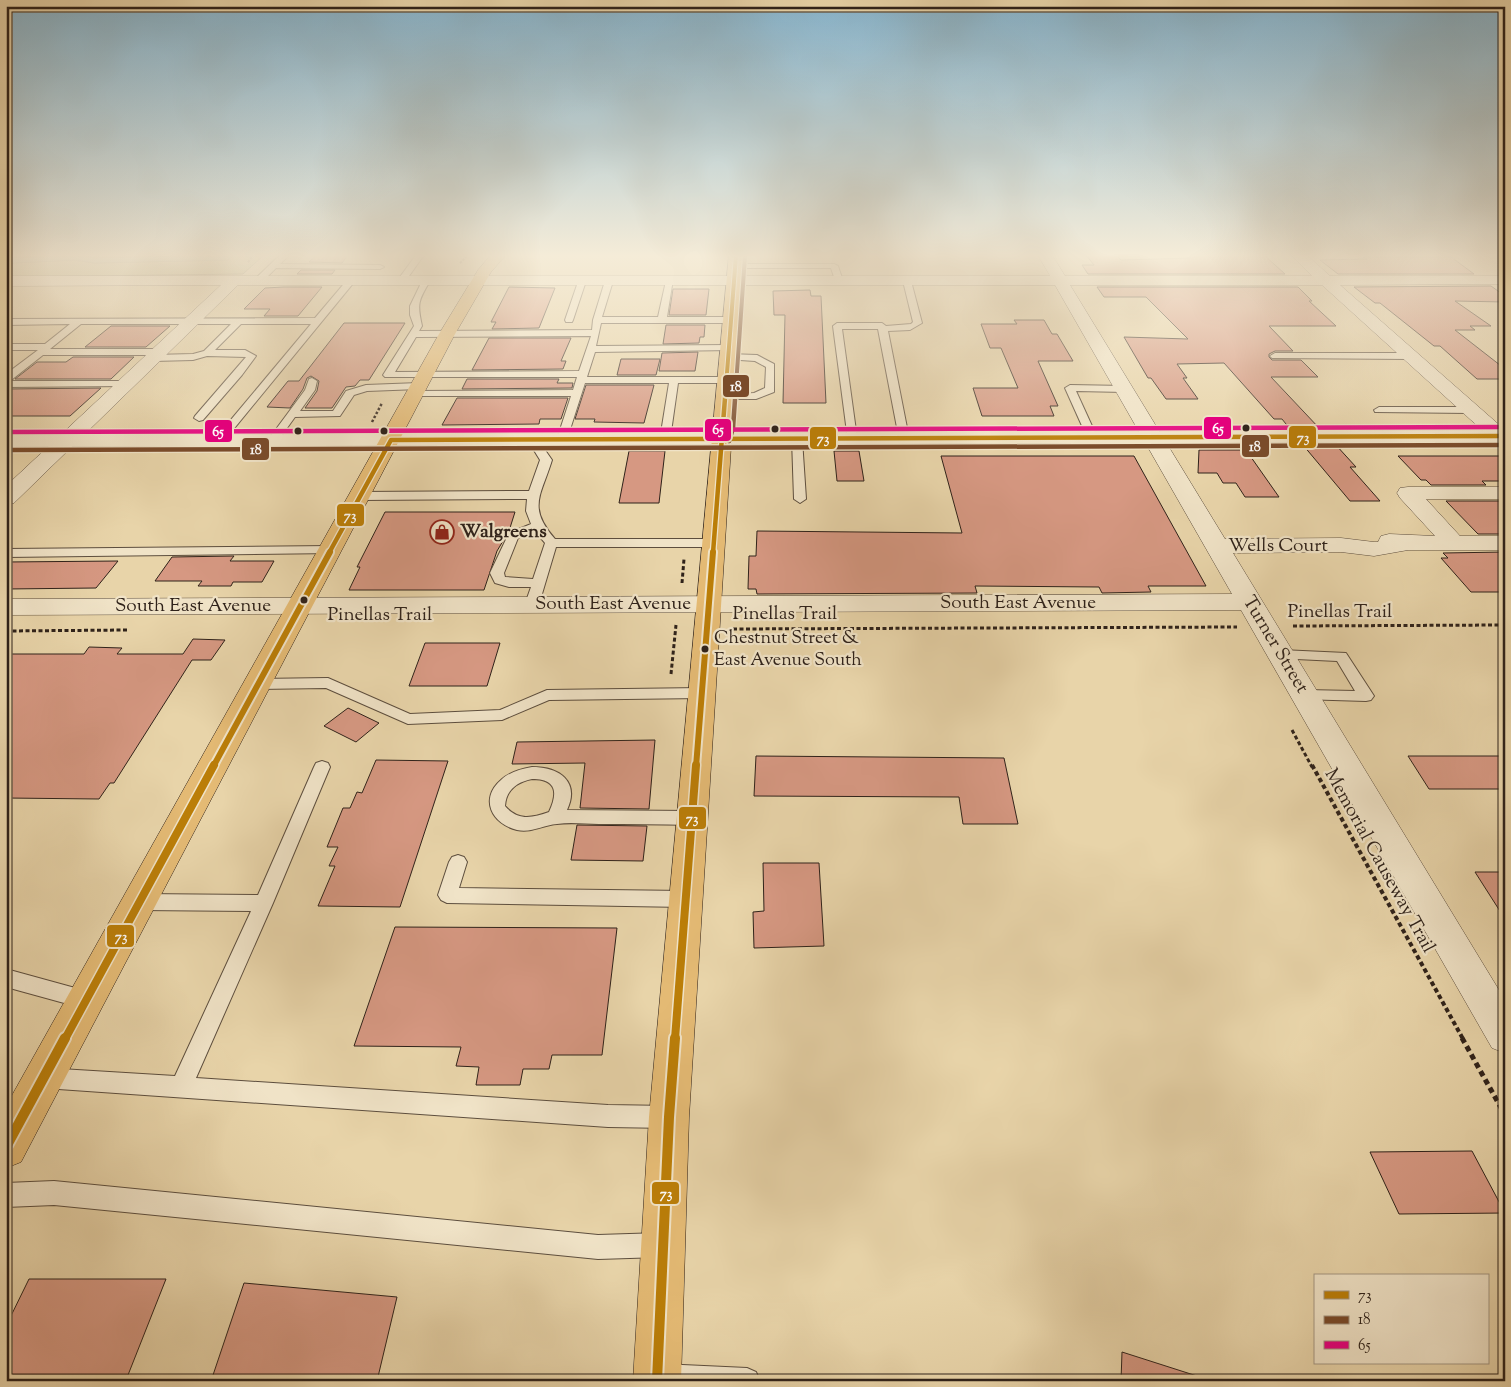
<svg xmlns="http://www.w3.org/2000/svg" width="1511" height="1387" viewBox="0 0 1511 1387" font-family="'Sorts Mill Goudy',serif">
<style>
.green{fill:#bcbb84;stroke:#766e4f}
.water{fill:#97b8ab;stroke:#6d7c71}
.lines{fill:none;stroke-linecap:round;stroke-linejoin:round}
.shore{stroke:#636d62;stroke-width:1}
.building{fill:#d69882;stroke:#2f221a}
.service-casing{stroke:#5d4e3e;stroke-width:2}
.minor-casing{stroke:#5d4e3e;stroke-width:1}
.secondary-casing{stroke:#2f221a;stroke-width:1}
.primary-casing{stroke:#2f221a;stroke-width:1}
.path-far4{stroke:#2f221a;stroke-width:2;stroke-dasharray:2.5 1;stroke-linecap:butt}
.path-far3{stroke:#2f221a;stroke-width:2.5;stroke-dasharray:2.5 2;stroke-linecap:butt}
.path-far2{stroke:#2f221a;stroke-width:3;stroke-dasharray:4 2.5;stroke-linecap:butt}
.path-far1{stroke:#2f221a;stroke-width:4;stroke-dasharray:4.5 3;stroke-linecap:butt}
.path{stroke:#2f221a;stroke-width:5;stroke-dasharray:5.5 4;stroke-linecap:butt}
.service{fill:#f0e3c7;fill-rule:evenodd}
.minor{fill:#f0e3c7;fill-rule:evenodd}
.secondary{fill:#f0e3c7;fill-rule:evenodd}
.primary{fill:#e4ba74;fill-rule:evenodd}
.bus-1-far4-casing{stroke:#f0e3c7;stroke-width:6}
.bus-1-far3-casing{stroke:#f0e3c7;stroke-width:7}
.bus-1-far2-casing{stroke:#f0e3c7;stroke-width:10}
.bus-1-far1-casing{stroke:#f0e3c7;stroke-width:11}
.bus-1-casing{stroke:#f0e3c7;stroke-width:14}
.bus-2-far1-casing{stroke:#f0e3c7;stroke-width:6}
.bus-2-casing{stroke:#f0e3c7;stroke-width:7}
.bus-3-casing{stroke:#f0e3c7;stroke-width:7}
.bus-1-far4{stroke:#bb7e08;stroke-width:4}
.bus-1-far3{stroke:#bb7e08;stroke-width:4.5}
.bus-1-far2{stroke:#bb7e08;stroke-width:6}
.bus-1-far1{stroke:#bb7e08;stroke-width:8}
.bus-1{stroke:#bb7e08;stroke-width:10}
.bus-2-far1{stroke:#7a4b2a;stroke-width:4}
.bus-2{stroke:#7a4b2a;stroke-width:4.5}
.bus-3{stroke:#e5007d;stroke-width:4.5}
.bus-dot{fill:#2f221a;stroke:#f0e3c7;stroke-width:2}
.labels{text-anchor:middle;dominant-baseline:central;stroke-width:4.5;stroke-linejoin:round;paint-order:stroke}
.bus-label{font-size:18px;fill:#2f221a;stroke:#f0e3c7;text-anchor:start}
.poi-label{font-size:19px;font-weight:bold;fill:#2f221a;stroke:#f0e3c7;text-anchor:start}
.street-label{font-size:19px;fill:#2f221a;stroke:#f0e3c7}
.line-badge{stroke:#f0e3c7;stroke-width:2}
.badge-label{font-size:14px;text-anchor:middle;font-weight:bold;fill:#fff}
</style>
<rect width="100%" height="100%" fill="#e8d4a9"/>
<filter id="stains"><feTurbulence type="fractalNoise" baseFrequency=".004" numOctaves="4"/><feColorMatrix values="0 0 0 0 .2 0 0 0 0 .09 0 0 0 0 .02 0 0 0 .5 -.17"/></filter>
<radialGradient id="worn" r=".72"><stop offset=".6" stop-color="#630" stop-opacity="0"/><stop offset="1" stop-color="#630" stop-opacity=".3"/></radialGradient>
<path class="green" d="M233,255H264L243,274L6,277V263L75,260L94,263L228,260Z"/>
<path class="water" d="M6,255H233L228,260L94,263L75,260L15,263H6Z"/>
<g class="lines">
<path class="shore" d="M6,258L75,255L94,258L198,255"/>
</g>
<path class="building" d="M317,255H348L342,263L309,262Z
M1086,255H1116L1121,260L1191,258L1188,255H1264L1285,274H1088L1082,265H1094Z
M1363,257H1451L1474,274H1338L1320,260L1367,259Z
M301,270H335L332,274H297Z
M1491,286L1505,296V302L1455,301L1491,326H1470L1475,330H1455L1505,369V379H1477L1440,346H1434L1380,303H1375L1354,287Z
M284,287H322L298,316H264L270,309H244L265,288Z
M509,287L555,288L539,328L492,329L496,322H491Z
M1097,287H1298L1312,301H1309L1336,326H1269L1293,351H1275L1269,354V357L1272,360H1301L1318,377H1271L1320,429H1290L1282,419H1274L1224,363L1177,364L1187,378H1183L1198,399H1166L1151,378H1148L1124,337L1188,339L1146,297H1104Z
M673,289H709L706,315H669Z
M810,290L811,296H821L826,403H783L785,315H774L773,291Z
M1014,320H1044L1052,334H1057L1073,361H1038L1058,406H1050L1054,416H982L973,388H1018L1001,348H990L981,324H1017Z
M344,323H405L369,380H360L355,386L346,387L332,408H305L317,391L319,381L311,376L307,378L303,389L290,408L267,407L288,381H299Z
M666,325H705L704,337H700L699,343L663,344Z
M111,326H170L146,347H85Z
M489,338H571L561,361H566L563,369L472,370Z
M698,352L695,371H659L662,353Z
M73,357H134L111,379H15L37,362H66Z
M621,359H660L656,375H617Z
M467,379H559L557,383H573L572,388L462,389Z
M586,385H654L644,423L594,422L595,419H575Z
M101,388L70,416H6V389Z
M457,398H568L561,419H540L539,424L442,425Z
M1335,444L1356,467H1350L1380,501H1350L1303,445Z
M1199,450H1246L1279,497H1245L1236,483H1223L1217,473H1198Z
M629,451H665L659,503H619Z
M834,451H859L864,481H837Z
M941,456H1134L1206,586H1148L1151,592L1102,593L1099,587L975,586L977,593L757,594L756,589H748L749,556H756L757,531L962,533Z
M1398,456H1505V481H1482L1486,485H1431L1426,480H1421Z
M1446,501H1503L1505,503V534H1478Z
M385,512H515L509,531L497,551L484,590H349L360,567H357Z
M1505,552V592H1471L1441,558H1448L1443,553Z
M234,556L230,561H274L262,582H233L231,586H198L202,581H155L172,557Z
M118,561L96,588L6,589V562Z
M193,639L225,640L211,660H192L114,783H110L99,799L6,798V654H84L89,647L122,648L117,654H183Z
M425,643H500L487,686H409Z
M348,708L379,723L356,742L324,726Z
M655,740L649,809L580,808L585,763L512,764L517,742Z
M756,756L1004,758L1018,824H963L959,797L754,796Z
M1408,756H1505V789H1429Z
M376,760L448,761L400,907L318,906L335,866H329L338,847H327L343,808H350L357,792L362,793Z
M577,825L647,826L643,861L571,860Z
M763,863H819L824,946L754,948L753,912L764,911Z
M1475,872H1505V919Z
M395,927L617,928L602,1055H552L549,1069H523L520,1085H476L479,1067L456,1066L461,1047L354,1046Z
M1472,1151L1505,1213L1399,1214L1370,1152Z
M29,1279H166L128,1375H6V1326Z
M244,1283L397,1297L377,1381H211Z
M1122,1352L1197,1376L1196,1381H1121Z"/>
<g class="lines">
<g class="service-casing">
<path id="service" d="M280,255H289L280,264L380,265L384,267L380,269L276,268L261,283H255V279Z
M416,255H424L404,283H398L397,281Z
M732,264H834L838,266L843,281L836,283L831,268H732Z
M348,279L355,281L223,442L219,443L214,440L311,324H241L215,350H245L256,356L242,375L203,420L199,421L194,418L195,416L246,357L207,356L193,360L153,361L148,358L153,355L193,354L204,351L231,324H81L50,349H160L165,352L160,355H43L10,381H131L133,383L128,386L6,387V374L38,350H6V344H45L70,324L6,325V319L315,318Z
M423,279L430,281C418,301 417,304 422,326L419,331L592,330L593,320L605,281L609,279L613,281L602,317H658L666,281L673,279L667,317H731L735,320L731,323H601L596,346L729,345L734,348L732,350L595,352L587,377H727L732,380L727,383H678L670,439L665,442L660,439L669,383H585L567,439L562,442L557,439L571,396H411V392L415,391L573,390L577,377H385L383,375L414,326L410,315V306ZM591,336L579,371L395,372L416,337Z
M579,279L586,281L573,320L572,322H566L565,320Z
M904,279L911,281L922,323L910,330L888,331L909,438L904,441L899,438L878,329H842L857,438L852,441L848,440L833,326L837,323H882L886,326L911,324L913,322L903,281Z
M1275,353H1410L1415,356L1410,359L1272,358L1270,356Z
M728,354L757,355L774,364V392L756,399H722V395L754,393L765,388L766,367L755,361L725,359V355Z
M312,378L317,381L315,390L300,411H333L346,391L366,385L419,383L424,386L419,389L367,391L354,395L340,416L295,417L277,442H269L268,440L305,390L309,379Z
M1070,385L1125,386L1130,389L1125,392L1076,391L1097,437L1092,440L1087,437L1065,388Z
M1379,407H1470L1475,410L1470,413L1375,412L1374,410Z
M532,436L536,437L552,460C541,496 527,507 555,539H714L720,543L714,547H556L539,604L532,608L525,604L531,587H509L495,583L490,573L509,533L531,524L526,511L527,499L360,500L354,496L360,492L529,491L540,460L527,439ZM535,531L545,543L533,579L505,577L504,573L518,538Z
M797,436L802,439L806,499L800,503L794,499L792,439Z
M331,546L335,547L337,550L335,553L6,557V549Z
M1281,650L1346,653L1374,696L1371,700L1366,701L1300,699L1297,695L1300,691L1305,690L1355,691L1337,661L1276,658L1274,655L1276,652Z
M328,678L410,714L500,710L547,690L702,688L707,689L709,693L707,697L702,698L549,700L502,720L408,724L326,688L258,689L253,688L251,684L253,680L258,679Z
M322,761L328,763L330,767L273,903L196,1078L608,1105L669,1106L677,1109L680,1117L677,1125L669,1128L608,1127L44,1088L36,1085L33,1078L36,1071L44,1068L175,1076L251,911L140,910L133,907L131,902L133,897L140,894L258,895L314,767L316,763Z
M532,767C560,767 580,782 567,810L691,811L697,813L700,818L697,823L691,825C660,824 630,824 599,824C586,824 571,822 557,824C543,825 532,833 517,830C492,824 479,799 501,780C509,772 521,769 532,767ZM532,779C557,779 558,793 549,812C532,818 518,821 505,806C506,790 517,782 532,779Z
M458,855L464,857L467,862L459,888L685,891L692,894L694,899L692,904L685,907L447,903L441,900L438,895L449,862L452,857Z
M6,969L86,991L93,994L96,1000L93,1006L86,1009L6,987Z
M54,1181L598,1235L661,1233L670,1236L673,1245L670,1254L661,1257L598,1259L54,1205L6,1207V1183Z
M661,1364L747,1368L756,1372L760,1381H649L648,1377L652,1368Z"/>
</g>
<g class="minor-casing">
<path id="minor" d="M1038,255H1052L1065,276H1312L1291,255H1307L1330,276H1505V284L1340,285L1505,430V441L1493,440L1322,285H1070L1225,539L1341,538L1374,542H1378L1381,536L1389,534L1435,536L1400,498L1397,493L1400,488L1408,487H1505V499H1426L1460,536H1505V550H1408L1374,556L1341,552L1233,553L1505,1000V1053L1492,1048L1241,610L6,615V599L1232,594L1055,285H238L14,503L6,504V486L221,285L6,286V276H1050Z"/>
</g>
<g class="secondary-casing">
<path id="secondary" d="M1505,430V442L6,447V435Z"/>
</g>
<g class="primary-casing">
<path id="primary" d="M491,255H506L491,272L455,334L21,1162L6,1168V1106L439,334L478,270Z
M729,255H743L689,1117L681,1381H633L649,1117Z"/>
</g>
<path class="path-far4" d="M248,262L254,255
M460,263L468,255"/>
<path class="path-far3" d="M372,422L382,403"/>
<path class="path-far2" d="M682,583L684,559
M1293,626L1505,625
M733,629L1237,627
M6,631L127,630
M671,674L676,625
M1292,730L1312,767"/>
<path class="path-far1" d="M1312,765L1463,1039"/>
<path class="path" d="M1462,1038L1505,1115"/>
<use href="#service" class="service"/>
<use href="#minor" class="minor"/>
<use href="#secondary" class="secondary"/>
<use href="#primary" class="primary"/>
<g class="bus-1-far4-casing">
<path id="bus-1-far4" d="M726,386L736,255"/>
</g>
<g class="bus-1-far3-casing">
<path id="bus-1-far3" d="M329,553L391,440L1505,436
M713,553L726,385"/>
</g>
<g class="bus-1-far2-casing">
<path id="bus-1-far2" d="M213,767L330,552
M696,767L713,552"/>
</g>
<g class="bus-1-far1-casing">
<path id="bus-1-far1" d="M65,1039L214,765
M675,1039L696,765"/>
</g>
<g class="bus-1-casing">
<path id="bus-1" d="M6,1147L65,1038
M657,1381L669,1117L675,1038"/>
</g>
<g class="bus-2-far1-casing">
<path id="bus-2-far1" d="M736,386L745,256"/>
</g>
<g class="bus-2-casing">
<path id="bus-2" d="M729,441L733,428L736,385
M6,450L1505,445"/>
</g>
<g class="bus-3-casing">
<path id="bus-3" d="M6,432L1505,427"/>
</g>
<use href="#bus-1-far4" class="bus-1-far4"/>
<use href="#bus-1-far3" class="bus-1-far3"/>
<use href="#bus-1-far2" class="bus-1-far2"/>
<use href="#bus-1-far1" class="bus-1-far1"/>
<use href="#bus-1" class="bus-1"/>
<use href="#bus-2-far1" class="bus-2-far1"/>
<use href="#bus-2" class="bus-2"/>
<use href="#bus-3" class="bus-3"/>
</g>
<linearGradient id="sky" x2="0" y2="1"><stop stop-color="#87b6d0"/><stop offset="0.57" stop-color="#f5ecd8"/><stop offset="1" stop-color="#f5ecd8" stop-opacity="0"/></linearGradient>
<rect width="1511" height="449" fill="url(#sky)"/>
<defs>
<g id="shop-ring" transform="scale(1.25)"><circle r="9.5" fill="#f0e3c7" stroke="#8f2418" stroke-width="1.5"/><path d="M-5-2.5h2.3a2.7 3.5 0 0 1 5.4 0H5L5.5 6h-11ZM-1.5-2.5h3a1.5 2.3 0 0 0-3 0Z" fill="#8f2418"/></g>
</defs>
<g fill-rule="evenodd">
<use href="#shop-ring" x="442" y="532"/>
</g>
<g class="bus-dot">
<circle cx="1246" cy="428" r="4.5"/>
<circle cx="775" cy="429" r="4.5"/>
<circle cx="298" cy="431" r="4.5"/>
<circle cx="384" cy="431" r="4.5"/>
<circle cx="304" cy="600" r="4.5"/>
<circle cx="705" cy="649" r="4.5"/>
</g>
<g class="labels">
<g class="bus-label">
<text x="714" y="639">Chestnut Street &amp;<tspan x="714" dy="22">East Avenue South</tspan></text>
</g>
<g class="poi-label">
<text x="460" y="532">Walgreens</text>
</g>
<g class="street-label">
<text x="1278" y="546">Wells Court</text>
<text x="1018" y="603">South East Avenue</text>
<text x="613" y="604">South East Avenue</text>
<text x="193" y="606">South East Avenue</text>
<text x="1340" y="612">Pinellas Trail</text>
<text x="785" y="614">Pinellas Trail</text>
<text x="380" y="615">Pinellas Trail</text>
<text transform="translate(1275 645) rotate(59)">Turner Street</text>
<text transform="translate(1379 861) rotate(61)">Memorial Causeway Trail</text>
</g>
</g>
<g class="line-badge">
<rect x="722" y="374" width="28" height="24" rx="5" fill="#7a4b2a"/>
<rect x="1203" y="416" width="29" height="24" rx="5" fill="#e5007d"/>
<rect x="704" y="418" width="28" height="24" rx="5" fill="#e5007d"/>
<rect x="204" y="419" width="29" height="24" rx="5" fill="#e5007d"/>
<rect x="1288" y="425" width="29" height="24" rx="5" fill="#bb7e08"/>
<rect x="809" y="426" width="28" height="24" rx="5" fill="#bb7e08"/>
<rect x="1241" y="434" width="29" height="24" rx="5" fill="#7a4b2a"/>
<rect x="241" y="437" width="29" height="24" rx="5" fill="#7a4b2a"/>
<rect x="336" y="503" width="29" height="24" rx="5" fill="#bb7e08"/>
<rect x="678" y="806" width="29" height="24" rx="5" fill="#bb7e08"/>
<rect x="106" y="924" width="29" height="24" rx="5" fill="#bb7e08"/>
<rect x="651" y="1181" width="29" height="24" rx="5" fill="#bb7e08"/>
</g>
<g class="badge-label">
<text x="736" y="391">18</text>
<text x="1218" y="433">65</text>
<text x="718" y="434">65</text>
<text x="218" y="436">65</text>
<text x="1303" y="442">73</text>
<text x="823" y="443">73</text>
<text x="1255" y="451">18</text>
<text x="256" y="454">18</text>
<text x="350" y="520">73</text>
<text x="692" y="823">73</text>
<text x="121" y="941">73</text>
<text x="666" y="1198">73</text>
</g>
<rect width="1511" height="1387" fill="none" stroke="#e8d4a9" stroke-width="25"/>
<rect x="8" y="8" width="1496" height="1372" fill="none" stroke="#2f221a" stroke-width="2.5"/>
<rect x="12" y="12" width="1486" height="1362" fill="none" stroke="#2f221a"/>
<rect x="1314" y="1274" width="175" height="90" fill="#f0e3c7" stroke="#a39682"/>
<rect x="1324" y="1291" width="25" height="8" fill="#bb7e08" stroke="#a39682"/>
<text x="1358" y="1300" font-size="15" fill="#2f221a">73</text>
<rect x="1324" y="1316" width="25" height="8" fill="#7a4b2a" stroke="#a39682"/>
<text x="1358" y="1324" font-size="15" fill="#2f221a">18</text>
<rect x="1324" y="1341" width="25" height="8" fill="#e5007d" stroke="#a39682"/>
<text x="1358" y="1350" font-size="15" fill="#2f221a">65</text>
<rect width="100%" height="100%" filter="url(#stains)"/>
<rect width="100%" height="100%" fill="url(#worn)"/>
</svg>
